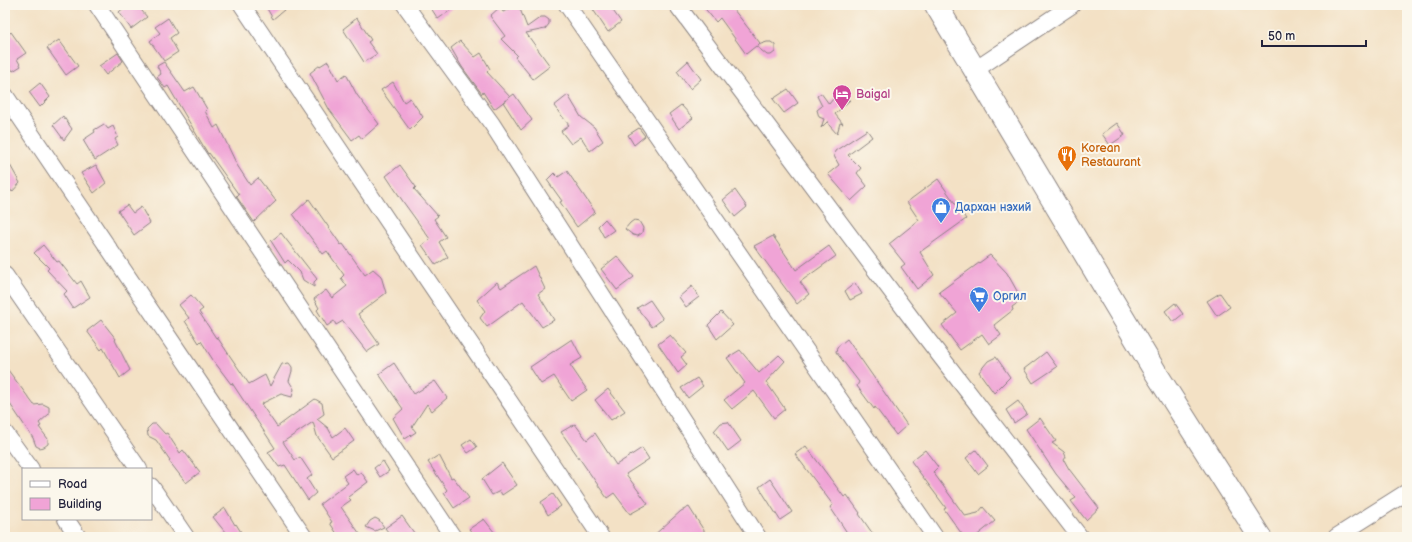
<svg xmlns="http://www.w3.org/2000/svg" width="1412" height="542" viewBox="0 0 1412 542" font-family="'Balsamiq Sans',sans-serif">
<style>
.building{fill:#f0a4d6}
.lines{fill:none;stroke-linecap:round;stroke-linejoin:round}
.minor-casing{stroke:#8a8280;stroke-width:18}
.highway-casing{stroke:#8a8280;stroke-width:24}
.minor{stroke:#fff;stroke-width:16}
.highway{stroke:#fff;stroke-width:22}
.labels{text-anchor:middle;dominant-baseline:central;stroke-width:4;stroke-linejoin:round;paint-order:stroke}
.hotel-label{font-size:12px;fill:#b23c85;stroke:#fbf7ec;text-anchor:start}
.food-label{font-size:12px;fill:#c56008;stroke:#fbf7ec;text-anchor:start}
.shop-label{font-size:12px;fill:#366cbe;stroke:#fbf7ec;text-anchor:start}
</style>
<rect width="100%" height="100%" fill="#fbf7ec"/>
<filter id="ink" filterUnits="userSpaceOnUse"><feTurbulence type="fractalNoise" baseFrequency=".025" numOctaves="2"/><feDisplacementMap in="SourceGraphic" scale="8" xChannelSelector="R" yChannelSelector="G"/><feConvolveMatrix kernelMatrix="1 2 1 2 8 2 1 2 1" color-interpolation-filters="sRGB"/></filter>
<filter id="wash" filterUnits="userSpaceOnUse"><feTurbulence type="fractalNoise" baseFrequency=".012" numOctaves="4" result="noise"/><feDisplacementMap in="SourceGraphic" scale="16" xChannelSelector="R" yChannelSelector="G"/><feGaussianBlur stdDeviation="0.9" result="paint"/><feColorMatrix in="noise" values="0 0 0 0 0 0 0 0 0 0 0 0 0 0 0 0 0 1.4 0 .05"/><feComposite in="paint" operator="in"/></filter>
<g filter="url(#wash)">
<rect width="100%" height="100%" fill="#f3e1c5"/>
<g id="blocks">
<path class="building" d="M127,5H137L147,17L131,29L119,12Z
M265,5H290L273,19Z
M429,5H458L438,19Z
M590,5H609L621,22L608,32Z
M702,5H730L760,43L758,45L767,42H771L775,45V52L771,55H767L756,46L746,54L720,18L716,22Z
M500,7L503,12L513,7L520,9L527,27L541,17H545L549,20V24L545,29L526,33L550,66L533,79L515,57L517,55L501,39L505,36L490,16Z
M168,18L177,33L170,38L178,52L164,61L150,41L160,33L155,27Z
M357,18L371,40L368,42L377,54L364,62L343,29Z
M11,32L26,53L17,59L21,66L13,71L5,60V38Z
M59,40L78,66L66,75L47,48Z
M460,41L475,57L481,53L490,69L487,72L510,97L494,109L483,92L482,94L462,67L451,48Z
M118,53L123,61L106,75L99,66Z
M328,61L338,80L346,74L357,95L379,124L362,139L359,135L352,140L329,109L310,73L320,65V66Z
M688,61L701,79L690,89L677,71Z
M164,62L185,92L194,87L207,109L205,111L214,128L218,125L237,165L250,185L258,178L276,201L254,222L236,196L239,195L209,153L208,154L168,86L165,88L157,77L161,74L157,66Z
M393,82L404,102L410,98L423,117L410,130L381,90Z
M40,83L50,97L40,107L29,92Z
M788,89L798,103L784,113L773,99Z
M821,93L829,104L833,99L837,97L841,98L843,101L850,100L835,114L843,124L840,123L837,134L829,125L828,121L821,128L824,119L819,117L817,110L822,106L817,96Z
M514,94L532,120L521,130L503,102Z
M568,95L581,117L594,127L603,141L590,151L581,137L571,144L561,131L569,125L554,106Z
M681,105L693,118L679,129L669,114Z
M63,116L72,129L64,140L53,125Z
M1117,123L1125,135L1110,145L1102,134Z
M104,124L108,129L113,126L118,137L115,139L118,145L95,160L83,140L95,132L94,130Z
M639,128L645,136L634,145L628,135Z
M867,130L872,137L848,155L861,168L857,173L867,186L851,201L828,174L839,165L834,156L835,151Z
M5,156L20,183L12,192L5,181Z
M96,165L106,183L94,193L81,173Z
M400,165L416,187L414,189L438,216L434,219L446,237L439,242L448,257L436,265L422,245L430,239L404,203L386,176Z
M567,171L595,212L577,227L560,202L562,201L547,180L554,173L558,177Z
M938,179L966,219L920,252L934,275L917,289L901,267L905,264L889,244L919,220L907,202Z
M735,190L747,207L735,217L723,200Z
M309,199L341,245L343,244L365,275L373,269L381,276L386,293L358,314L379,344L367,352L343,321L336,325L334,321L327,326L317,310L319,308L314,299L326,290L332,298L347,286L341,278L344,275L327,251L323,254L293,214Z
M127,205L133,213L141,207L150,223L134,235L118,211Z
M605,219L614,230L604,237L598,226Z
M634,220L639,221L643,228L642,233L638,236L633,235L625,229L630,223Z
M281,233L317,279L314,282V287L303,280L300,272L288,260L285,263L271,241Z
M773,236L796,270L829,246L836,256L800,282L809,294L797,304L754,246Z
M43,245L57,262L59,261L77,284L81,281L90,297L73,308L64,294L67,291L47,270L49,268L34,253Z
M990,255L1007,273L1022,300L1012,307L1013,310L994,325L1001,335L989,344L982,334L960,350L942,325L957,313L939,292Z
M617,256L634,277L617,290L601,269Z
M534,266L545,289L538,294L554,320L542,327L523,301L487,327L480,318L485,311L477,300L497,282L501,288Z
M855,283L862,294L850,300L845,291Z
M692,286L699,297L686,307L679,297Z
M1220,293L1230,307L1217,316L1207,301Z
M191,295L203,309L199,312L216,338L217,337L249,384L265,375L270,386L282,364L289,363L292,367V371L289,381L294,389L292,397L281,394L261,404L277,427L315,399L322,403L324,414L317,419L328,428L333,437L345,428L354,441L332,457L317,436L313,422L283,442L295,460L300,457L312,475L307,479L316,493L308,500L285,465L279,467L268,452L275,448L232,383L231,384L213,360L201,341L199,343L185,321L189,318L179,305Z
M650,300L663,319L652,327L637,308Z
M1175,303L1183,314L1173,322L1165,311Z
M721,312L733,325L717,339L708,325Z
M101,320L116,339L115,340L130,370L120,378L103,348L101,350L87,331Z
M670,335L686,353L681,357L687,365L678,373L658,344Z
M572,339L582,358L570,365L587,390L571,401L554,376L541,384L530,367Z
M847,339L907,425L896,435L875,407L874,409L857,386L859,382L836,352L837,347Z
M740,350L759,373L779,355L785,361L766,382L785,409L774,418L754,391L732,409L724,400L745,383L727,358Z
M1046,352L1057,367L1033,383L1024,369Z
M996,357L1010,377L994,393L979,372L988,361Z
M394,363L414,394L435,381L447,398L432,411L427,404L412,427L416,432L405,439L393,418L403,409L379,374Z
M5,366L34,405L43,404L49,407V414L39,423L41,426L39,427L48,439V444L44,447L40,448L36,446L33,438L10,404L5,409Z
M697,378L703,386L688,398L681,388Z
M608,389L625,411L611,420L595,400Z
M1018,401L1027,414L1014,423L1006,410Z
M1040,418L1056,441L1052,443L1064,452L1066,457L1064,460L1069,469L1099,508L1086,520L1071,501L1076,498L1056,474L1026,429Z
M728,422L741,441L728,451L714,431L721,423Z
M152,424H156L165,434L167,433L180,453L183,450L200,472L186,483L169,461L170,460L156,440L148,436L147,429Z
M575,424L587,440L595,433L616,465L642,448L649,459L626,474L648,504L630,514L614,493L607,498L561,432Z
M471,439L477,447L468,453L462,445Z
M806,446L844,497L847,495L860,513L859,514L875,537H850L830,507L833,505L795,454Z
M925,450L938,467L933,472L965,516L978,513L983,507L995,521L975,537H964L944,509L946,508L911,461Z
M976,450L988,466L978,474L966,458Z
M439,455L451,478L453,477L469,498L454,508L444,493L447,490L428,462Z
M383,461L389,471L380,477L374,468Z
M502,463L517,485L502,495L500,491L492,495L482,479Z
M353,469L357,475L361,472L368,482L348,497L351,500L341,507L362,537H339L330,523L332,522L320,504L348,483L343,476Z
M770,479L792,512L780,520L759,487Z
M553,494L561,506L548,515L541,502Z
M689,507L708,537H652L681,511Z
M225,508L235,525L236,524L244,537H218L225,532L213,517Z
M402,516L417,537H392L385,528Z
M375,518L379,520L384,527L375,531L366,527L370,521Z
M484,519L498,537H475L469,529Z"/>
</g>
</g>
<g filter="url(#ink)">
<use href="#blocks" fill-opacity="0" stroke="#8a8280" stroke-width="1"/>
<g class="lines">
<g class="minor-casing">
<path id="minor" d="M97,5L453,537
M242,5L601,537
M405,5L492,124L758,537
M567,5L935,537
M677,5L921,331L1080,537
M975,70L1072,5
M5,95L304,537
M5,275L139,469
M5,433L31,469
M151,486L186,537
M66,519L78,537
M1336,537L1407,492"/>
</g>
<g class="highway-casing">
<path id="highway" d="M936,5L1156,373L1260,537"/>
</g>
<use href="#minor" class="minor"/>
<use href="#highway" class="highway"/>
</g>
</g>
<defs>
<g id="hotel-pin" transform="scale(1)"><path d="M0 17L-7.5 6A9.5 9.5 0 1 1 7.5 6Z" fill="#d1479c" stroke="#fbf7ec"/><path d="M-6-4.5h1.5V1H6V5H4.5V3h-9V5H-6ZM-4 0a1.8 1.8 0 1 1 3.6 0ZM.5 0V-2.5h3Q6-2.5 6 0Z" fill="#fff"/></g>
<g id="restaurant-pin" transform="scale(1)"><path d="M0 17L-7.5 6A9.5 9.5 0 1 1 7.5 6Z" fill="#e8710a" stroke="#fbf7ec"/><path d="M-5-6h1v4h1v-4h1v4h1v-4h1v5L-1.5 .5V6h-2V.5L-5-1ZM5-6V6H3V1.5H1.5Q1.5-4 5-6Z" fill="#fff"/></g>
<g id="shop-pin" transform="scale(1)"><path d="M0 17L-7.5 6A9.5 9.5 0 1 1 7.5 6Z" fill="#3f7fe0" stroke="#fbf7ec"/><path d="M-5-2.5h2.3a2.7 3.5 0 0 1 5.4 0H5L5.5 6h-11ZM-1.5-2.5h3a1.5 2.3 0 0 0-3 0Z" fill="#fff"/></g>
<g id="supermarket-pin" transform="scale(1)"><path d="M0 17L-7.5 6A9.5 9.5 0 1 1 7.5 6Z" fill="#3f7fe0" stroke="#fbf7ec"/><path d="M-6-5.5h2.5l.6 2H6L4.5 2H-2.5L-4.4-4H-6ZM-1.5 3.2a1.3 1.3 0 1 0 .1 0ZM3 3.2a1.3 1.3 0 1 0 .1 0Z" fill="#fff"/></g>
</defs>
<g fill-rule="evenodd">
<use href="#hotel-pin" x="842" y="94"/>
<use href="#restaurant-pin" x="1067" y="155"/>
<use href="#shop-pin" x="941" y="207"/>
<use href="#supermarket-pin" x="979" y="296"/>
</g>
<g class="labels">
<g class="hotel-label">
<text x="856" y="94">Baigal</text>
</g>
<g class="food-label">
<text x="1081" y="148">Korean<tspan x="1081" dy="14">Restaurant</tspan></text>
</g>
<g class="shop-label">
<text x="955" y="207">Дархан нэхий</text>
<text x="993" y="296">Оргил</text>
</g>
</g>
<rect width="1412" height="542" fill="none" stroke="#fbf7ec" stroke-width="20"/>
<rect x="22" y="468" width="130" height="52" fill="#fbf7ec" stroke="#a4a2a5"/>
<rect x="30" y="481" width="20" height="6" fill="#ffffff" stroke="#a4a2a5"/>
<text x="58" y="488" font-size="12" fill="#22223b">Road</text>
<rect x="30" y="498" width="20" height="12" fill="#f0a4d6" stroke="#a4a2a5"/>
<text x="58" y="508" font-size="12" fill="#22223b">Building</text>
<path d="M1262 40v6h104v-6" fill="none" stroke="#22223b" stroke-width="2"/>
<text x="1268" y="40" font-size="12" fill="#22223b" stroke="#fbf7ec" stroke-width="3" paint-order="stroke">50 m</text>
</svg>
